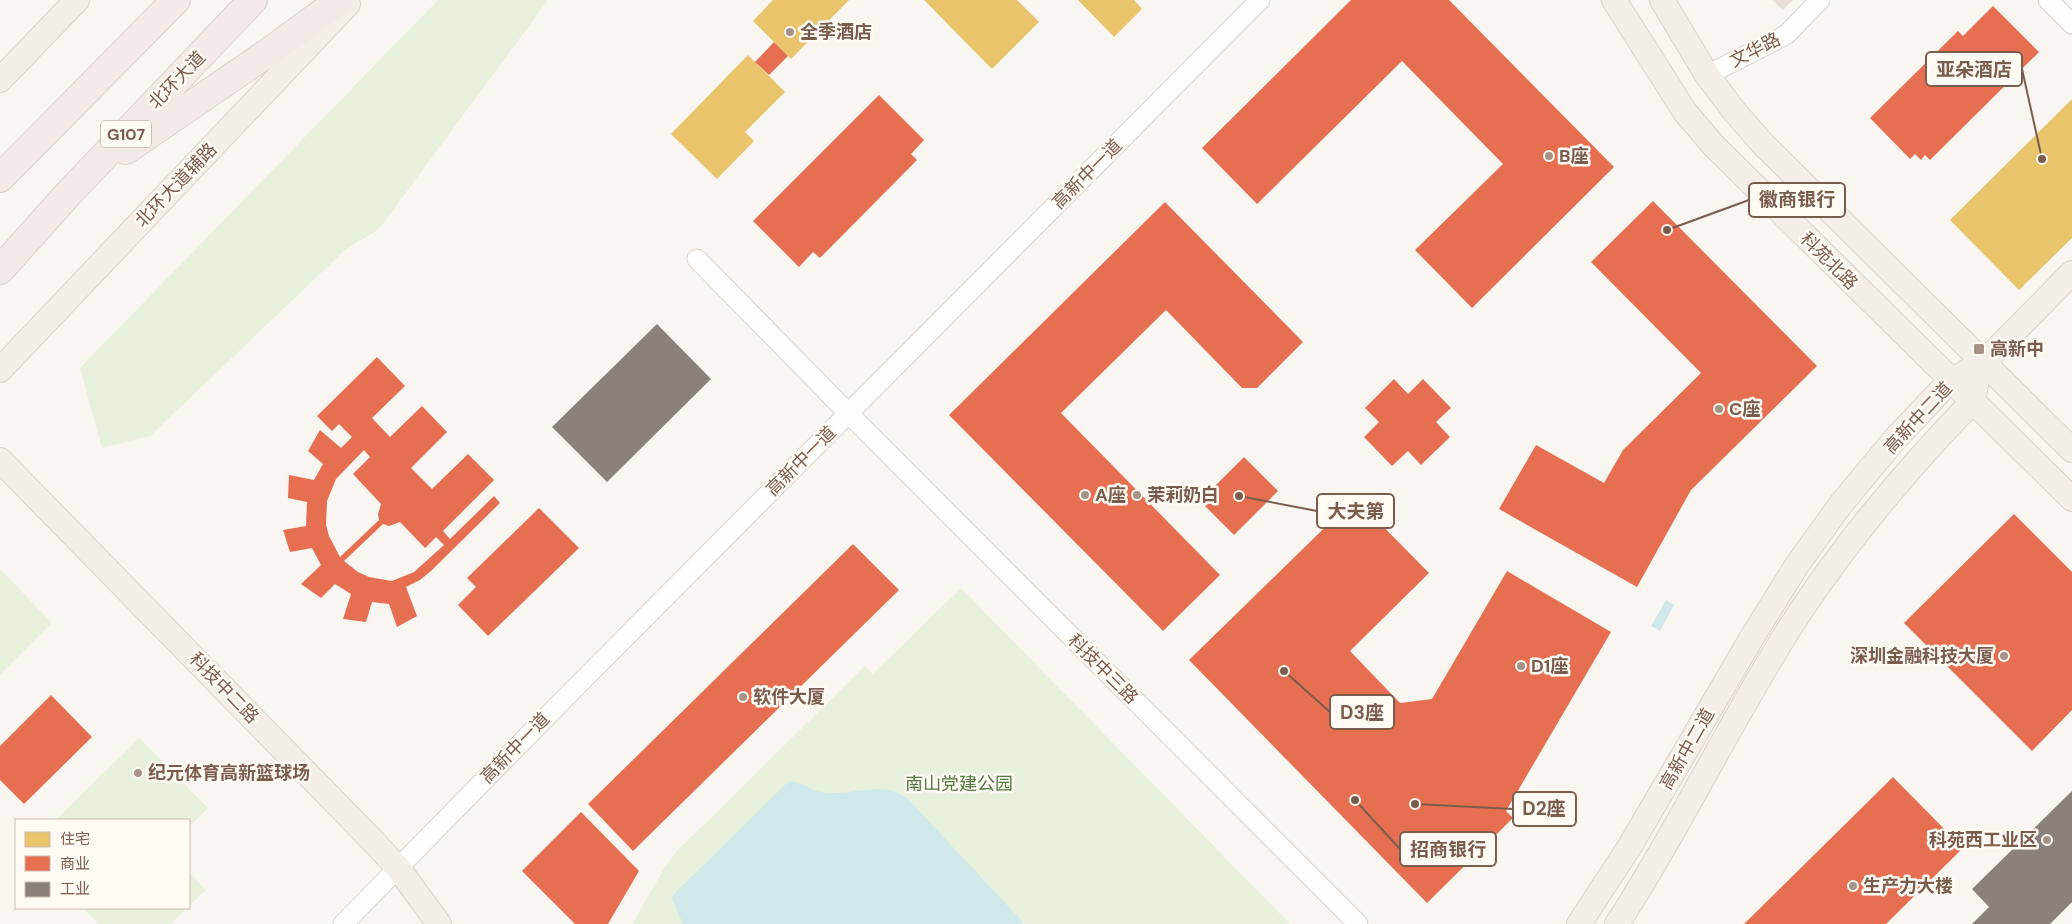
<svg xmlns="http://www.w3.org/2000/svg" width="2072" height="924" viewBox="0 0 2072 924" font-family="'DM Sans','Noto Sans SC',sans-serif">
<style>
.green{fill:#e7f0db}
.water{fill:#d0e8ea}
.homes{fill:#e9c46a}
.shops{fill:#e76f51;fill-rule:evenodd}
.industry{fill:#8a817c}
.building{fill:#e6ded7}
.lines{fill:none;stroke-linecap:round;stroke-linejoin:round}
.minor-casing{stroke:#d7d1cb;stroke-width:21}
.major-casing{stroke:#dad1cc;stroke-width:26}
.highway-casing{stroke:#dad1cc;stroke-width:30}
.minor{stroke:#fefefd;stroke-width:19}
.major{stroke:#f3eee8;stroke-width:24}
.highway{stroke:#f2eae7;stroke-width:28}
.poi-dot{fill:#a69286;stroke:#fffaf3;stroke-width:2}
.labels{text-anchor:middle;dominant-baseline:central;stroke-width:5;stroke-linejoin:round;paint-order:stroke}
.shield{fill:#fffaf3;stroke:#a28b7f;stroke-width:1}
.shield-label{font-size:16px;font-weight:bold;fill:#7a5c4d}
.poi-label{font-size:18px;font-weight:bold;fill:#7a5c4d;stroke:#fffaf3;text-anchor:start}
.street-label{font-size:18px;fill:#7a5c4d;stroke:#fffaf3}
.park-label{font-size:18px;fill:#537a41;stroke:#fffaf3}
.leader{fill:none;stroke:#7a5c4d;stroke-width:2}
.callout-dot{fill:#7a5c4d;stroke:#fffaf3;stroke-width:2}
.callout{fill:#fffaf3;stroke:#7a5c4d;stroke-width:2}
.callout-label{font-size:19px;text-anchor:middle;font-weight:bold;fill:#7a5c4d}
</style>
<rect width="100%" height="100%" fill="#f9f5f0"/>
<path class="green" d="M438,0H548L379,229L345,250L150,436L102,448L80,368Z
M0,569L52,623L0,675Z
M961,588L1290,924H632L665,867L677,851L865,666L873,674Z
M139,738L208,808L189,827V820H56Z
M189,872L206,890L189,906Z
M83,908H187L171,924H99Z"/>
<path class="water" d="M1666,600L1674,605L1660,631L1651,626Z
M791,781C803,783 813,791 825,793C853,796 885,779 909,800L1020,919L1023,924H683L672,899L673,895L787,783Z"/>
<path class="homes" d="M773,0H849L791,59L753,21Z
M924,0H1017L1039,22L992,69Z
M1078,0H1134L1142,9L1114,37Z
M748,55L785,92L745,132L754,141L717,179L671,134Z
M2072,99V238L2019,290L1950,220Z"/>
<path class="shops" d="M1351,0H1449L1614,167L1472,308L1415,250L1503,164L1402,61L1257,204L1202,148Z
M1993,6L2039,52L1930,160L1925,155L1921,160L1915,154L1910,159L1870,118L1958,31L1963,36Z
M774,42L788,56L769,75L755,62Z
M879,95L924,140L911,154L917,160L820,258L813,252L799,267L753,221Z
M1653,201L1817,366L1691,490L1637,587L1499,509L1536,445L1604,483L1623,450L1701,373L1591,262Z
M1165,202L1303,342L1257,388H1242L1166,310L1061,413L1220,575L1163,631L949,415Z
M377,357L405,386L372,418L390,437L422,406L447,432L411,468L432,489L468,454L494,480L443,531L450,539L494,496L500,503L431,571L420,580L406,587L417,616L397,627L389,604L372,602L366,622L343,619L351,594L335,584L321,598L301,584L321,565L312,548L290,552L283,530L306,526L307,502L288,498L289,475L314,480L323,464L308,451L320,430L341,448L352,437L339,424L332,431L317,416ZM364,450L370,457L353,474L381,504L378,514L379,520L340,557L329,536L326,525L327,501L336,479ZM400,522L425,548L436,537L444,545L414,572L392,581L369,577L358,572L344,561L383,524L389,526Z
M1394,379L1408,394L1423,379L1451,408L1436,422L1450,437L1421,465L1408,451L1392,466L1364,437L1379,422L1365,408Z
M1244,457L1278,491L1234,535L1200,501Z
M1355,498L1429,573L1350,651L1400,703L1432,699L1507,571L1611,632L1506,811L1513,818L1427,903L1189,660Z
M539,508L579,548L488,636L458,605L476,587L467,578Z
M2014,514L2072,572V710L2032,751L1904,623Z
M853,544L899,590L633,851L588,804Z
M51,695L92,737L24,804L0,780V746Z
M1893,777L1963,848L1886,924H1744Z
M581,812L639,871L608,924H575L522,871Z"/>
<path class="industry" d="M657,324L711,379L607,482L552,427Z
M2072,791V902L2050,924H1972L1989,907L1972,889Z"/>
<path class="building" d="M1772,0H1793L1783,10Z"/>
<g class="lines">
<g class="minor-casing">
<path id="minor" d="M2048,0L2072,24
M1707,75L1786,35L1820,0
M697,259L848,413L1358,924
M343,924L562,701L1260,0"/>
</g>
<g class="major-casing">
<path id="major" d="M1614,0L1685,112L1714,146L2072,499
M1662,0L1707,75L1735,112L1762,143L2072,450
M0,80L77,0
M0,370L348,4
M0,460L373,841L398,868L439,924
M1579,924L1630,846L1751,639L1797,565L1841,504L1895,439L1950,381L1983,363L2072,273
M1617,924C1682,824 1733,715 1798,615C1849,538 1908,468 1972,402L1976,386"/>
</g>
<g class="highway-casing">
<path id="highway" d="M126,150L269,52L340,0
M0,178L176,0
M0,270L69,193L253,0"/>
</g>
<use href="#minor" class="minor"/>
<use href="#major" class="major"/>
<use href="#highway" class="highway"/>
</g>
<g class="poi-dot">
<circle cx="790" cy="32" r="5"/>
<circle cx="1549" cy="156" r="5"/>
<rect x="1973" y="343" width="12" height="12" rx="2.5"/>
<circle cx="1719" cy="409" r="5"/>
<circle cx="1085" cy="495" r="5"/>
<circle cx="1137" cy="495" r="5"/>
<circle cx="2004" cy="656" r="5"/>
<circle cx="1521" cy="666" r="5"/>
<circle cx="743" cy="697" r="5"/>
<circle cx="138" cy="773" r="5"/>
<circle cx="2047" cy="840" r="5"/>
<circle cx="1853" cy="886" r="5"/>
</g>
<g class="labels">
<rect class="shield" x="101" y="120.5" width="50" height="27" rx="4"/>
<g class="shield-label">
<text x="126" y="134">G107</text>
</g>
<g class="poi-label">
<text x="800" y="32">全季酒店</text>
<text x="1559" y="156">B座</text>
<text x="1990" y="349">高新中</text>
<text x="1729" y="409">C座</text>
<text x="1095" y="495">A座</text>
<text x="1147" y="495">茉莉奶白</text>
<text x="1994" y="656" text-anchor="end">深圳金融科技大厦</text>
<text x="1531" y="666">D1座</text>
<text x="753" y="697">软件大厦</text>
<text x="148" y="773">纪元体育高新篮球场</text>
<text x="2037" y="840" text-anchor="end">科苑西工业区</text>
<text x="1863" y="886">生产力大楼</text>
</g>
<g class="street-label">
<text transform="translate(1755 50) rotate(-27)">文华路</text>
<text transform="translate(177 80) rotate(-46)">北环大道</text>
<text transform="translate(1087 174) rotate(-45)">高新中一道</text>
<text transform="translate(176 185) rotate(-46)">北环大道辅路</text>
<text transform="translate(1829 261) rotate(45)">科苑北路</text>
<text transform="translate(1918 418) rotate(-47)">高新中二道</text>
<text transform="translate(801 461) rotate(-45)">高新中一道</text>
<text transform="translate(1103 669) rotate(45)">科技中三路</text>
<text transform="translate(224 688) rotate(46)">科技中二路</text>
<text transform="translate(515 748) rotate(-46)">高新中一道</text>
<text transform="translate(1687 749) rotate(-60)">高新中二道</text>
</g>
<g class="park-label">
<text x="959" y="784">南山党建公园</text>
</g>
</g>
<path class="leader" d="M2042 159L2022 69M1667 230L1749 200M1239 496L1317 511M1284 671L1330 712M1415 804L1513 809M1355 800L1400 849"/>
<g class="callout-dot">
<circle cx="2042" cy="159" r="5"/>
<circle cx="1667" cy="230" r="5"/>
<circle cx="1239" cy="496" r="5"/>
<circle cx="1284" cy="671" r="5"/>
<circle cx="1415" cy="804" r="5"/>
<circle cx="1355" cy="800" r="5"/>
</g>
<g class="callout">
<rect x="1926" y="52" width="96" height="34" rx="5"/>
<rect x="1749" y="183" width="96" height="34" rx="5"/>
<rect x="1317" y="494" width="77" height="34" rx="5"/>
<rect x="1330" y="695" width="64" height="34" rx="5"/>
<rect x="1513" y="792" width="63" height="34" rx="5"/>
<rect x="1400" y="832" width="96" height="34" rx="5"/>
</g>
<g class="callout-label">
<text x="1974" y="76">亚朵酒店</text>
<text x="1797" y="206">徽商银行</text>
<text x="1356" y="518">大夫第</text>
<text x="1362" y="719">D3座</text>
<text x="1544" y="815">D2座</text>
<text x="1448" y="856">招商银行</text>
</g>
<rect x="15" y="819" width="175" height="90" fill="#fffaf3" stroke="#cabbb1"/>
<rect x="25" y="832" width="25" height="15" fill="#e9c46a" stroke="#cabbb1"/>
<text x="60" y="844" font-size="15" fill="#7a5c4d">住宅</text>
<rect x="25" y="856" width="25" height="15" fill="#e76f51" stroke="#cabbb1"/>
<text x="60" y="869" font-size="15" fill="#7a5c4d">商业</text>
<rect x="25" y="882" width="25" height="15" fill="#8a817c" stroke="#cabbb1"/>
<text x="60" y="894" font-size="15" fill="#7a5c4d">工业</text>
</svg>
